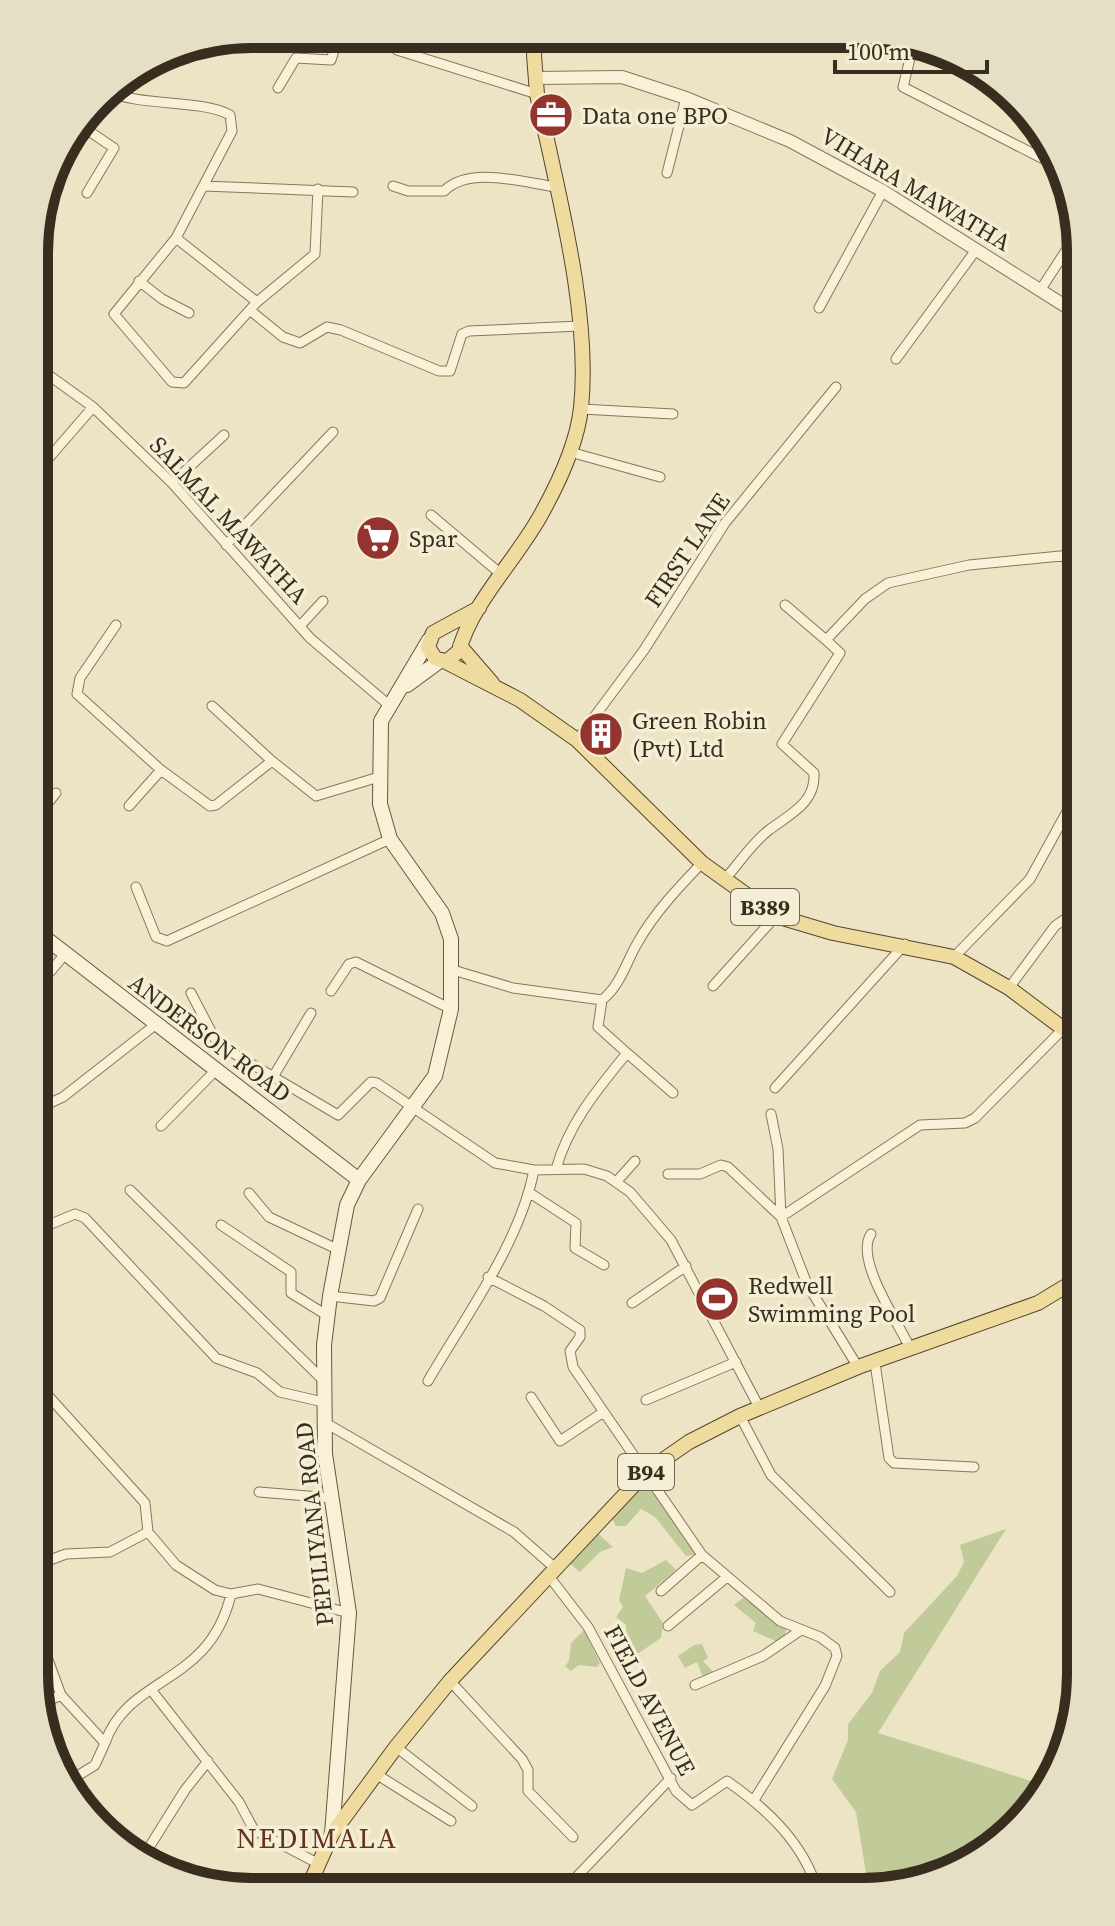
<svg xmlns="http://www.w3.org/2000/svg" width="1115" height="1926" viewBox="0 0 1115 1926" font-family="'Source Serif 4',serif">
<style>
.green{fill:#c1cb99}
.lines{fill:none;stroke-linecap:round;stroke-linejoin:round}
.minor-casing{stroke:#87765c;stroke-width:11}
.tertiary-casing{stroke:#87765c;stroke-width:14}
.secondary-casing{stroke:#69573f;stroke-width:16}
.primary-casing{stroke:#554430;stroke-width:16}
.minor{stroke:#f8f1d8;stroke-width:9}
.tertiary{stroke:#f8f1d8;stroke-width:12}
.secondary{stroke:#f8f1d8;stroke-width:14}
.primary{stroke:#efdb9e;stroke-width:14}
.labels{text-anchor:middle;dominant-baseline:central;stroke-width:7;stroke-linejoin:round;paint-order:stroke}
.shield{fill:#f4eed5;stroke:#706756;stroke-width:2}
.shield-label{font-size:22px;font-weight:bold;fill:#382d1f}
.poi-label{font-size:24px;fill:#382d1f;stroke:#f4eed5;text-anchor:start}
.street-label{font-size:24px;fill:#382d1f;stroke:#f4eed5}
.quarter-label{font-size:28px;letter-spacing:2px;fill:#633320;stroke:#f4eed5}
.rim{fill:none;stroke:#382d1f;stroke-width:10}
</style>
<rect width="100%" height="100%" fill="#ede4c5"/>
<path class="green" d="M645,1481L698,1554L686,1556L655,1517L641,1509L626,1526H616L611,1516Z
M1006,1529L878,1733L1044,1785L1036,1806L934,1880L869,1891L856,1812L832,1779L848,1740V1724L872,1693L880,1671L900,1652L904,1633L957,1576L964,1562L960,1545Z
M596,1532L613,1547L600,1552L580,1572L568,1562Z
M666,1560L676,1570L645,1596L663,1623L661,1638L627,1661L620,1654L627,1645L626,1625L616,1617L623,1607L619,1600L626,1568L642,1573Z
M743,1598L786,1627L785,1636L778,1642L753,1631L756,1623L734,1605Z
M584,1630L600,1663L597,1667L579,1665L571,1671L565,1666L569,1661L571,1643Z
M702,1644L708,1658L703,1661L713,1672L703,1677L697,1662L685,1668L678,1656L694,1645Z"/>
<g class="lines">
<g class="minor-casing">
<path id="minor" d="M379,35L397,50L537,94
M914,42L903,87L1061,168
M278,88L296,58L331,60L339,35
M106,91C142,107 201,99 230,115L232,131L176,238L114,314L172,382L184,383L257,302L315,254L318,189
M80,125L114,148L87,193
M667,173L686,98
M203,186L353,192
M393,186L408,191H444C470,165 524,183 557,187
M176,238L257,302
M139,281L162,299L189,313
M1041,289L1078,232
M819,308L883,191
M251,311L283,337L300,343L327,327L341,330L439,371H450L462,334L469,331L580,326
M896,359L976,250
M36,366L93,407L172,483L310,638L390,706
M581,409L673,414
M570,452L660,477
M35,474L93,407
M172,483L224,435
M431,515L502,575
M226,545L333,432
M1069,555L1078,668
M785,605L826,640
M116,625L80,678L77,694L161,770
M300,626L323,601
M212,706L272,761
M577,740L644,650L725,523L836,387
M129,806L161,770L210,806L216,805L272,761L316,796L379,777
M35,819L56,793
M726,878C739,863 753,842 769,830C790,814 816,803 814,773L782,744L840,653L826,640L865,599L888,583L969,565L1081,554
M136,887L156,937L167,941L390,839
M954,957L1030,879L1081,786
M453,970L513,988L602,1000C621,985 626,962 638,942C655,912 679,887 702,863
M713,986L776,916
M1009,988L1055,926L1081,908
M35,990L65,954
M331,991L349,964L356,962L451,1009
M191,993L215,1039L228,1050L338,1115L371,1082L377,1083L495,1163L534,1170L584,1169L607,1176L630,1192L671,1240L760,1409
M627,1053L673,1093
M273,1077L311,1013
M775,1088L905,944
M35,1110L63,1097L155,1025
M771,1114L778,1149L781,1217
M161,1126L215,1071
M556,1169C569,1123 597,1090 627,1053L598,1027L602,1000
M668,1174H700L721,1165L728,1167L781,1217L807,1284L858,1367
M617,1181L635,1161
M130,1190L323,1380
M249,1193L269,1217L339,1250
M530,1193L576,1223L575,1248L604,1265
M781,1217L920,1125L965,1123L975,1118L1065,1027
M35,1218L51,1224L75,1214L85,1218L216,1358L257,1373L280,1392L323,1402
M221,1225L291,1272V1293L328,1316
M871,1234C854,1259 898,1322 910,1348
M488,1277L544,1306L580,1330V1337L570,1351L573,1367L702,1555L780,1621L820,1637L835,1648L837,1656L825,1686L754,1800
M330,1296L374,1301L380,1298L418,1209
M632,1303L686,1266
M875,1363L889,1458L894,1463L974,1467
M34,1380L145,1503L148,1532L176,1565L215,1590L231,1594L258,1589L349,1613
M428,1381C465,1317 520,1243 534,1170
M531,1397L560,1441L602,1413
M646,1400L736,1362
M740,1416L771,1475L890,1592
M324,1422L514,1532L555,1568
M259,1492L332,1498
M34,1566L66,1554L110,1552L148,1532
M548,1575L588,1627L676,1791L692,1805L727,1781C767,1809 804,1843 818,1892
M661,1591L702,1555
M34,1622L61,1695L105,1743L95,1765L71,1780
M668,1626L727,1577
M450,1681L522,1759L528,1770V1791L573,1837
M695,1685L763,1656L801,1630
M152,1691L239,1802L254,1830L319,1864
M39,1705L61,1695
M105,1743C128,1675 210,1686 231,1594
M396,1747L472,1806
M376,1774L451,1821
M143,1857L185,1790L208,1761
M311,1882L335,1890
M563,1891L671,1778
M679,1891L687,1885"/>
</g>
<g class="tertiary-casing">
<path id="tertiary" d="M535,78L622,77L686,98L790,141L883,191L1081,316"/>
</g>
<g class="secondary-casing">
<path id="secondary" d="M407,685L441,660
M35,930L359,1180
M332,1834L349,1613L325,1454L324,1345L330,1296L347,1205L359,1180L435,1076L451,1009V939L442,913L390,839L380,804L381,721L429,640"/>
</g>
<g class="primary-casing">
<path id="primary" d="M479,608L433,633L428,647L435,658L446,662L459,651C471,603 519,557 543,511C560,480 577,444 581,408C591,312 557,190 537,94L534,55L537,36
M460,646L492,683
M446,662L520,700L577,740L702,863L776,916L833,933L954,957L1009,988L1081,1042
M307,1890L332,1834L396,1747L450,1681L647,1471L689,1442L740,1416L858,1367L1038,1303L1081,1277"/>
</g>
<use href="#minor" class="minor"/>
<use href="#tertiary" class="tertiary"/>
<use href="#secondary" class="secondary"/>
<use href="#primary" class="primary"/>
</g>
<defs>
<g id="office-disc" transform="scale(2.3)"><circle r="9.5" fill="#94342e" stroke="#f4eed5"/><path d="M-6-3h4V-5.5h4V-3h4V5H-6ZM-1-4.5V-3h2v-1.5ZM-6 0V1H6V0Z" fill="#fff"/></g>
<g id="supermarket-disc" transform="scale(2.3)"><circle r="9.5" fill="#94342e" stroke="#f4eed5"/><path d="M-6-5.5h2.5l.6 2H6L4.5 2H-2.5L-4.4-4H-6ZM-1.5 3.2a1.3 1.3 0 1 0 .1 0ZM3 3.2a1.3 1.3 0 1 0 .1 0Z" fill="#fff"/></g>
<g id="building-disc" transform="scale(2.3)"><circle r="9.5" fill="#94342e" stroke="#f4eed5"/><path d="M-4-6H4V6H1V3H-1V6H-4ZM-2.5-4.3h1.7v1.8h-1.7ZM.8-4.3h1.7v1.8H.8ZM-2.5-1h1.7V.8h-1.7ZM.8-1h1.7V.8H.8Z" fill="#fff"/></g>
<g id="stadium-disc" transform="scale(2.3)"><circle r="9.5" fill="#94342e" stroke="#f4eed5"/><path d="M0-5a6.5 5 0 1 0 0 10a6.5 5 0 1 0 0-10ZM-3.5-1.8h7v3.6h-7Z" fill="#fff"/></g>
</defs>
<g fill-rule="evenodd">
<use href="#office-disc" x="551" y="115"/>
<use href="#supermarket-disc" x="378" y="538"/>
<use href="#building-disc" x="601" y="734"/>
<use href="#stadium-disc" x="717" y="1299"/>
</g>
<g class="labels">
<g class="shield">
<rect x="731" y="889" width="68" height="36" rx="6"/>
<rect x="618" y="1454" width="56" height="36" rx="6"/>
</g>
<g class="shield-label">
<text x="765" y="907">B389</text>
<text x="646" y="1472">B94</text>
</g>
<g class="poi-label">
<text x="582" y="115">Data one BPO</text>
<text x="409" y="538">Spar</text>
<text x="632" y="720">Green Robin<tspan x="632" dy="28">(Pvt) Ltd</tspan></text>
<text x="748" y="1285">Redwell<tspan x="748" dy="28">Swimming Pool</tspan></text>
</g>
<g class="street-label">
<text transform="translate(916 189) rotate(31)">VIHARA MAWATHA</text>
<text transform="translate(229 520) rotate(47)">SALMAL MAWATHA</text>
<text transform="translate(687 550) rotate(-56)">FIRST LANE</text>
<text transform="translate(210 1038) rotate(37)">ANDERSON ROAD</text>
<text transform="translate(314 1524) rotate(-96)">PEPILIYANA ROAD</text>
<text transform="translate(650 1700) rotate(62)">FIELD AVENUE</text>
</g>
<g class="quarter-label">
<text x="317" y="1838">NEDIMALA</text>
</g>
</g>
<path d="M0 0H1115V1926H0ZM252 48H863A204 204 0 0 1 1067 252V1674A204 204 0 0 1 863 1878H252A204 204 0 0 1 48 1674V252A204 204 0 0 1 252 48Z" fill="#e5dfc6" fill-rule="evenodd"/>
<path class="rim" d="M252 48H863A204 204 0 0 1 1067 252V1674A204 204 0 0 1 863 1878H252A204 204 0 0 1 48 1674V252A204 204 0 0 1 252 48Z"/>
<path d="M835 60v12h152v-12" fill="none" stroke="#382d1f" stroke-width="4"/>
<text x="847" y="60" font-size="24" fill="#382d1f" stroke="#f4eed5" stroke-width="6" paint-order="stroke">100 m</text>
</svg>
